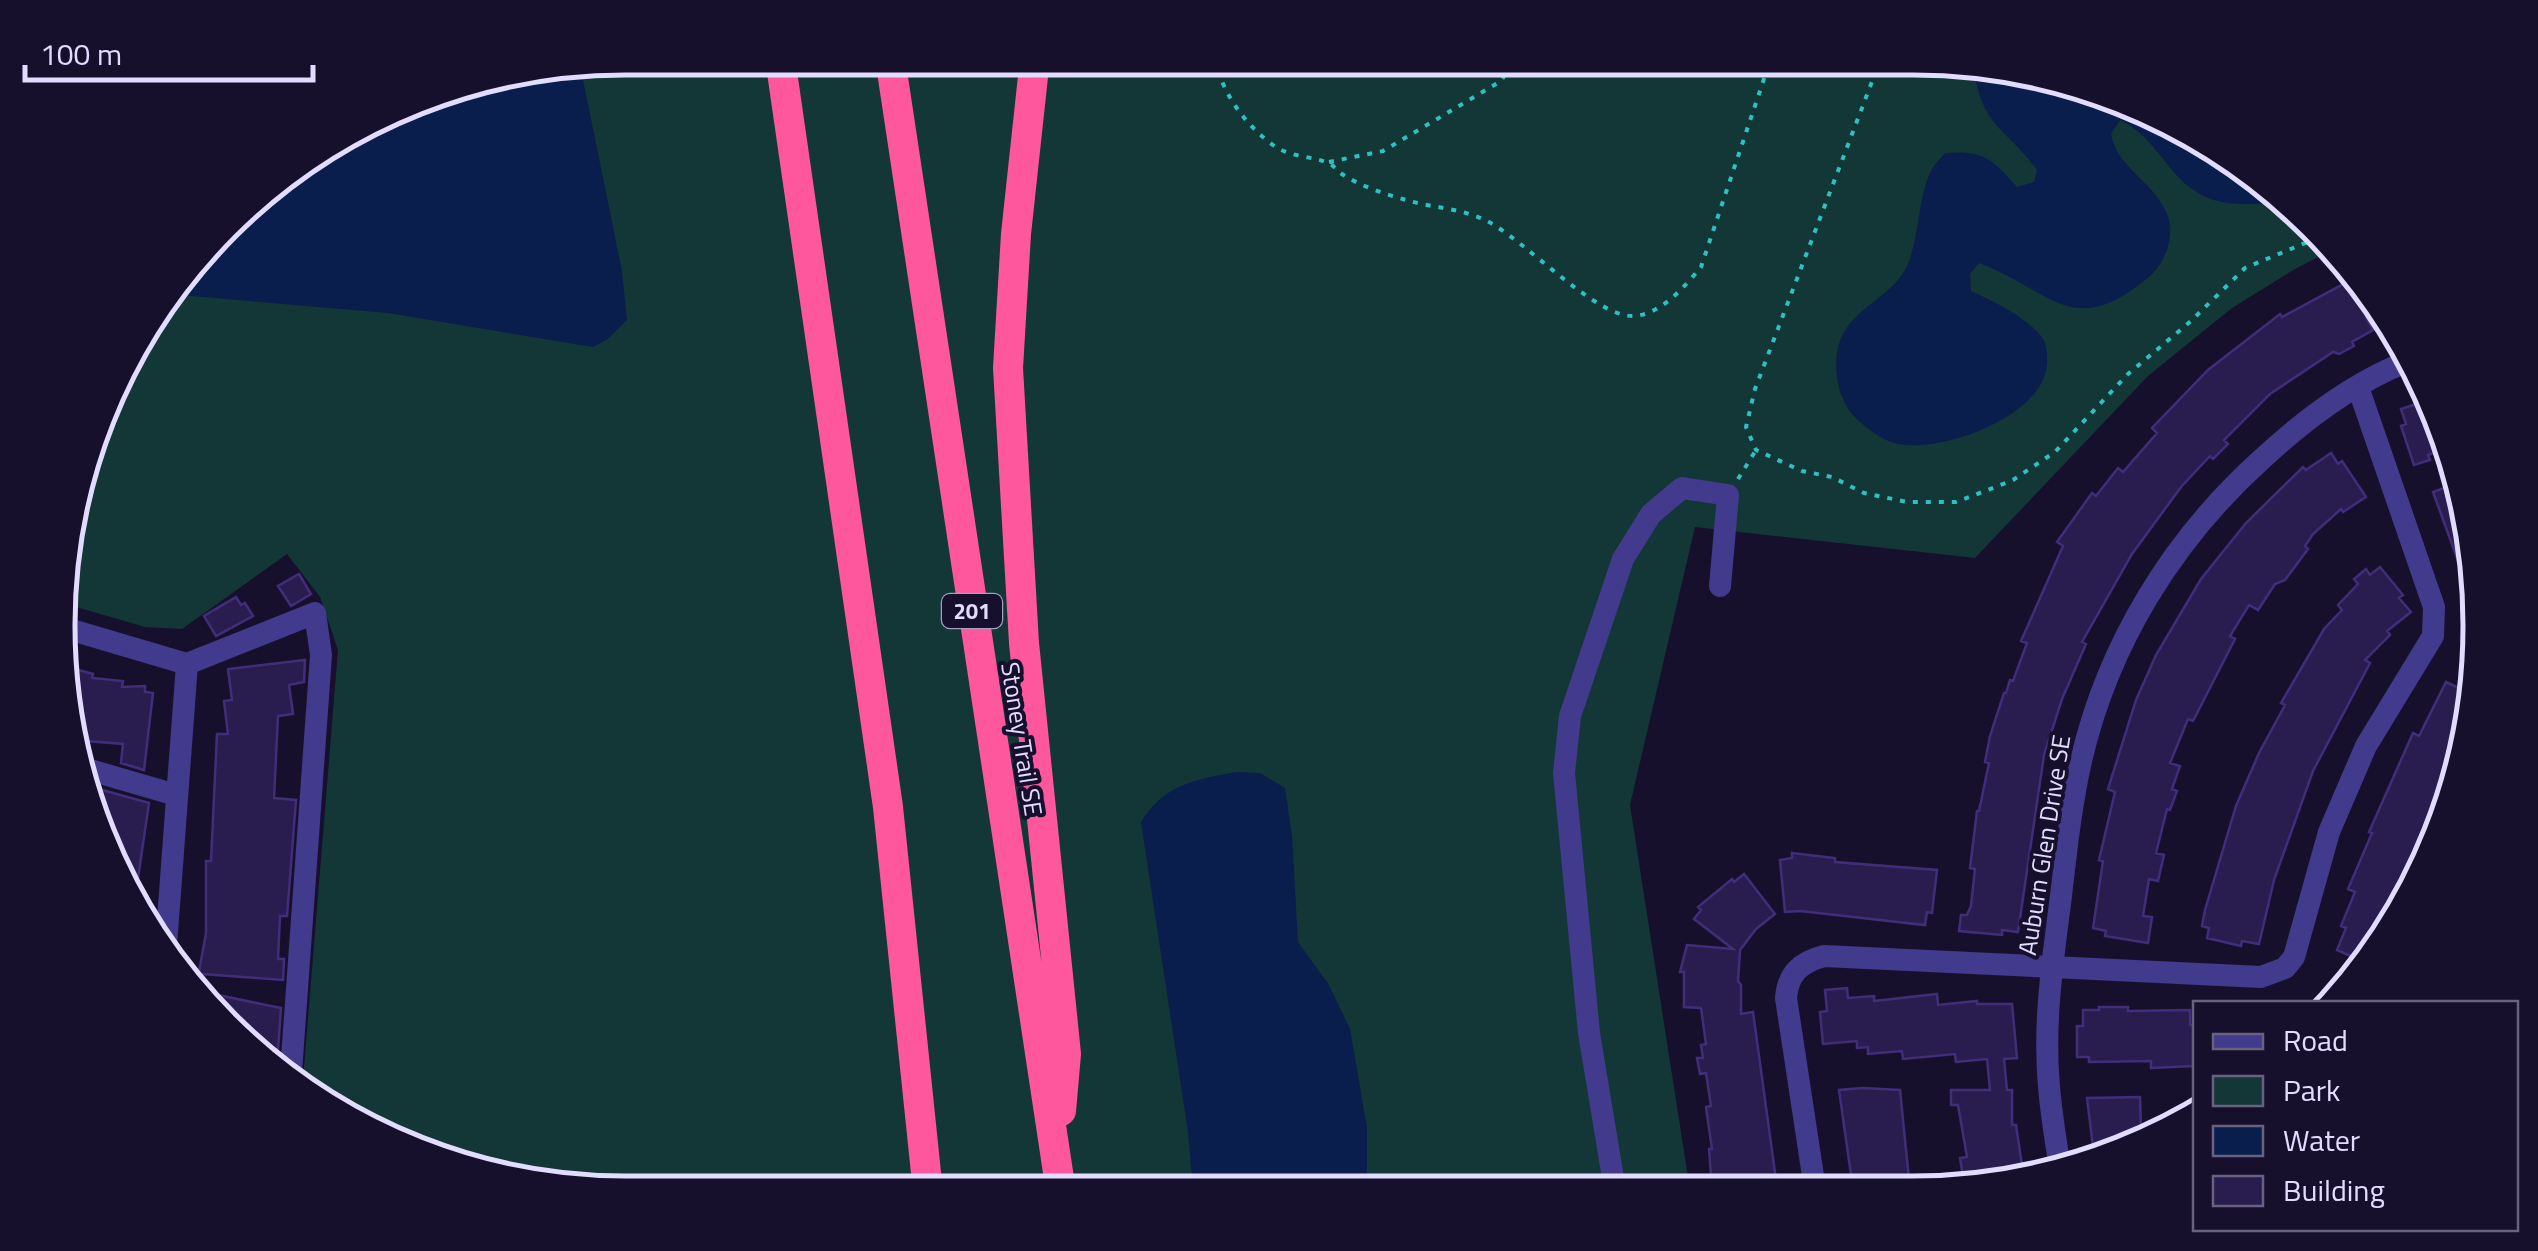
<svg xmlns="http://www.w3.org/2000/svg" width="2538" height="1251" viewBox="0 0 2538 1251" font-family="'Titillium Web',sans-serif">
<style>
.green{fill:#133636}
.water{fill:#091e4c}
.building{fill:#291c4e;stroke:#412d7a;stroke-width:2.5}
.lines{fill:none;stroke-linecap:round;stroke-linejoin:round}
.path{stroke:#2dc2c1;stroke-width:4;stroke-dasharray:5 8;stroke-linecap:butt}
.minor{stroke:#423a8c;stroke-width:22}
.highway{stroke:#ff579e;stroke-width:30}
.labels{text-anchor:middle;dominant-baseline:central;stroke-width:8;stroke-linejoin:round;paint-order:stroke}
.shield{fill:#17102c;stroke:#a59fc0;stroke-width:2.5}
.shield-label{font-size:22px;font-weight:bold;fill:#e2dcff}
.street-label{font-size:25px;fill:#e2dcff;stroke:#17102c}
.rim{fill:none;stroke:#e2dcff;stroke-width:5}
</style>
<rect width="100%" height="100%" fill="#17102c"/>
<path class="green" d="M625,58H1913L2130,101L2315,224L2332,250L2295,269L2232,308L2148,376L1975,558L1695,527L1630,805L1690,1190L625,1193L408,1150L303,1080L338,650L320,597L287,554L182,629L145,627L66,604L69,514L153,310L279,175L442,88Z"/>
<path class="water" d="M580,65L622,271L627,320L608,339L593,347L388,313L168,294L279,175L442,88Z
M1974,70L2130,101L2277,199C2267,205 2258,204 2246,204C2170,205 2170,144 2120,120L2111,134C2117,170 2159,183 2169,220C2174,239 2164,264 2150,276C2072,342 2053,291 1979,263L1970,274L1971,291C1993,301 2026,317 2041,336C2046,343 2047,349 2047,357C2052,412 1952,449 1906,445C1888,444 1874,434 1860,422C1840,405 1834,378 1837,353C1844,308 1891,301 1907,266C1920,237 1917,199 1931,171C1934,164 1941,158 1945,153C1984,150 1992,159 2017,187L2034,182L2037,170C2006,127 1983,129 1974,70Z
M1236,772L1260,773L1285,788L1292,836L1298,942L1329,985L1350,1029L1367,1128V1191H1193L1188,1132L1141,822C1165,784 1194,780 1236,772Z"/>
<path class="building" d="M2351,280L2373,314L2366,317L2373,330L2352,342L2354,346L2339,354L2333,352L2270,394L2224,440L2228,444L2213,459L2210,456L2181,487L2132,554L2082,642L2086,644L2062,699L2044,755L2018,932L2002,930V935L1959,931L1961,915H1967L1971,906L1975,869L1970,868L1977,811H1979L1989,763L1985,762L1990,736L2004,693H2006L2010,680L2013,681L2027,643L2021,641L2063,546L2057,542L2092,493L2096,496L2118,468L2123,472L2157,433L2152,428L2208,370L2280,314L2282,317Z
M2431,399L2437,409L2445,449L2428,455L2430,460L2414,465L2401,426L2406,424L2401,409Z
M2331,453L2338,464L2342,461L2366,497L2343,512L2341,509L2313,534L2305,546L2308,549L2285,580L2275,584L2258,610L2249,605L2230,636L2235,639L2193,721L2188,719L2170,763L2180,766L2172,789L2177,791L2170,810L2167,809L2156,853L2164,855L2158,881L2149,879L2143,916L2152,917L2148,943L2105,936L2106,931L2093,928L2103,861L2099,860L2115,792L2108,789L2136,700L2156,655L2201,579L2246,523L2303,467L2306,470Z
M2452,485L2469,570L2462,572L2433,492Z
M2380,567L2403,595L2399,598L2411,612L2387,631L2390,635L2365,660L2370,663L2313,771L2274,880L2259,944L2242,941L2241,946L2207,938L2209,928L2202,926L2205,910L2236,806L2259,753L2285,705L2281,703L2324,629L2342,610L2338,605L2358,584L2354,579L2366,569L2370,575Z
M299,574L311,594L291,606L278,586Z
M236,597L241,605L245,603L253,616L216,636L204,616Z
M305,660L304,682L289,685L293,714L278,716L274,798L296,800L287,916H280L278,959H284L283,980L202,974L199,972L206,933V861H211L217,734H228L224,701L232,700L228,669Z
M64,666L93,674L92,678L123,681L122,687L145,686V692L153,693L144,770L121,763L123,744L74,740L62,700Z
M2446,682L2467,692L2447,793L2418,862L2425,865L2363,972L2331,1004H2326L2351,956L2337,950L2346,928L2341,926L2355,892L2348,889L2372,833L2369,832L2413,733L2419,736Z
M88,786L149,803L138,878L116,875Z
M1792,853L1835,858V862L1937,870L1932,913L1927,912L1925,925L1800,911L1785,912L1780,860L1792,858Z
M1744,874L1775,914L1756,929L1740,950L1738,981L1741,985V1014L1753,1012L1776,1180L1757,1183L1758,1189L1712,1190L1709,1149H1712L1706,1107L1711,1106L1706,1073L1700,1074L1697,1058H1703L1701,1045L1706,1044L1701,1008L1684,1007V972H1680L1687,945L1733,949L1694,919L1701,910L1698,907L1732,879L1734,882Z
M1847,988L1848,998L1874,996V1001L1937,994L1938,1005L1977,1001V1004H2012L2017,1058L2004,1059L2007,1090H2012V1125H2016L2024,1179L1987,1189H1965L1960,1158L1967,1157L1958,1105H1951V1090H1990L1987,1059L1956,1062L1955,1054L1903,1059L1902,1051L1868,1054V1047L1857,1048V1041L1823,1044L1820,1012L1827,1011L1825,990Z
M198,991L281,1008L277,1063L224,1028Z
M2099,1007H2128V1011L2190,1010V1025H2195L2196,1066L2151,1068V1061L2089,1062V1057H2077V1026H2083V1010H2099Z
M1863,1088L1900,1090L1910,1189H1853L1839,1090Z
M2140,1097L2141,1131L2166,1129L2129,1150L2110,1156L2094,1155L2087,1098Z"/>
<g class="lines">
<path class="path" d="M1214,58C1223,93 1243,123 1273,145C1290,158 1316,156 1330,164C1335,166 1337,172 1342,174C1360,186 1385,194 1406,200C1432,208 1462,208 1487,221C1525,240 1596,318 1634,316C1662,314 1685,286 1701,267L1771,58
M1881,58L1755,389L1746,427L1756,450L1802,471L1832,477L1864,493L1907,502H1956L1985,491L2013,480L2055,452L2128,374L2191,321L2245,268L2322,236
M1329,162L1383,151L1501,81L1516,58
M1738,479L1756,450"/>
<path class="minor" d="M65,628L187,664L166,946
M187,664L315,613L321,655L291,1072
M83,768L176,795
M2060,1169C2056,1141 2051,1114 2049,1086C2043,1023 2053,959 2061,896C2066,852 2071,805 2081,761C2108,644 2173,539 2262,459C2304,420 2353,383 2406,362
M1815,1189L1786,998C1788,973 1801,962 1824,956L2261,977L2285,968L2294,957L2329,832L2366,746L2433,636L2434,607L2358,387
M1615,1190L1589,1033L1564,773L1570,716L1623,559L1651,514L1682,488L1728,495L1720,586"/>
<path class="highway" d="M780,58L888,807L928,1192
M890,58L1061,1192
M1035,58L1016,234L1008,368L1024,643L1066,1054L1061,1111"/>
</g>
<g class="labels">
<rect class="shield" x="942" y="594" width="60" height="34" rx="8"/>
<g class="shield-label">
<text x="972" y="611">201</text>
</g>
<g class="street-label">
<text transform="translate(1022 739) rotate(81)">Stoney Trail SE</text>
<text transform="translate(2044 845) rotate(-81)">Auburn Glen Drive SE</text>
</g>
</g>
<path d="M0 0H2538V1251H0ZM625 75H1913A550 550 0 0 1 2463 625V626A550 550 0 0 1 1913 1176H625A550 550 0 0 1 75 626V625A550 550 0 0 1 625 75Z" fill="#17102c" fill-rule="evenodd"/>
<path class="rim" d="M625 75H1913A550 550 0 0 1 2463 625V626A550 550 0 0 1 1913 1176H625A550 550 0 0 1 75 626V625A550 550 0 0 1 625 75Z"/>
<rect x="2193" y="1001" width="325" height="230" fill="#17102c" stroke="#686280" stroke-width="2.5"/>
<rect x="2213" y="1034" width="50" height="15" fill="#423a8c" stroke="#686280" stroke-width="2.5"/>
<text x="2283" y="1051" font-size="30" fill="#e2dcff">Road</text>
<rect x="2213" y="1076" width="50" height="30" fill="#133636" stroke="#686280" stroke-width="2.5"/>
<text x="2283" y="1101" font-size="30" fill="#e2dcff">Park</text>
<rect x="2213" y="1126" width="50" height="30" fill="#091e4c" stroke="#686280" stroke-width="2.5"/>
<text x="2283" y="1151" font-size="30" fill="#e2dcff">Water</text>
<rect x="2213" y="1176" width="50" height="30" fill="#291c4e" stroke="#686280" stroke-width="2.5"/>
<text x="2283" y="1201" font-size="30" fill="#e2dcff">Building</text>
<path d="M25 65v15h288v-15" fill="none" stroke="#e2dcff" stroke-width="5"/>
<text x="40" y="65" font-size="30" fill="#e2dcff" stroke="#17102c" stroke-width="8" paint-order="stroke">100 m</text>
</svg>
